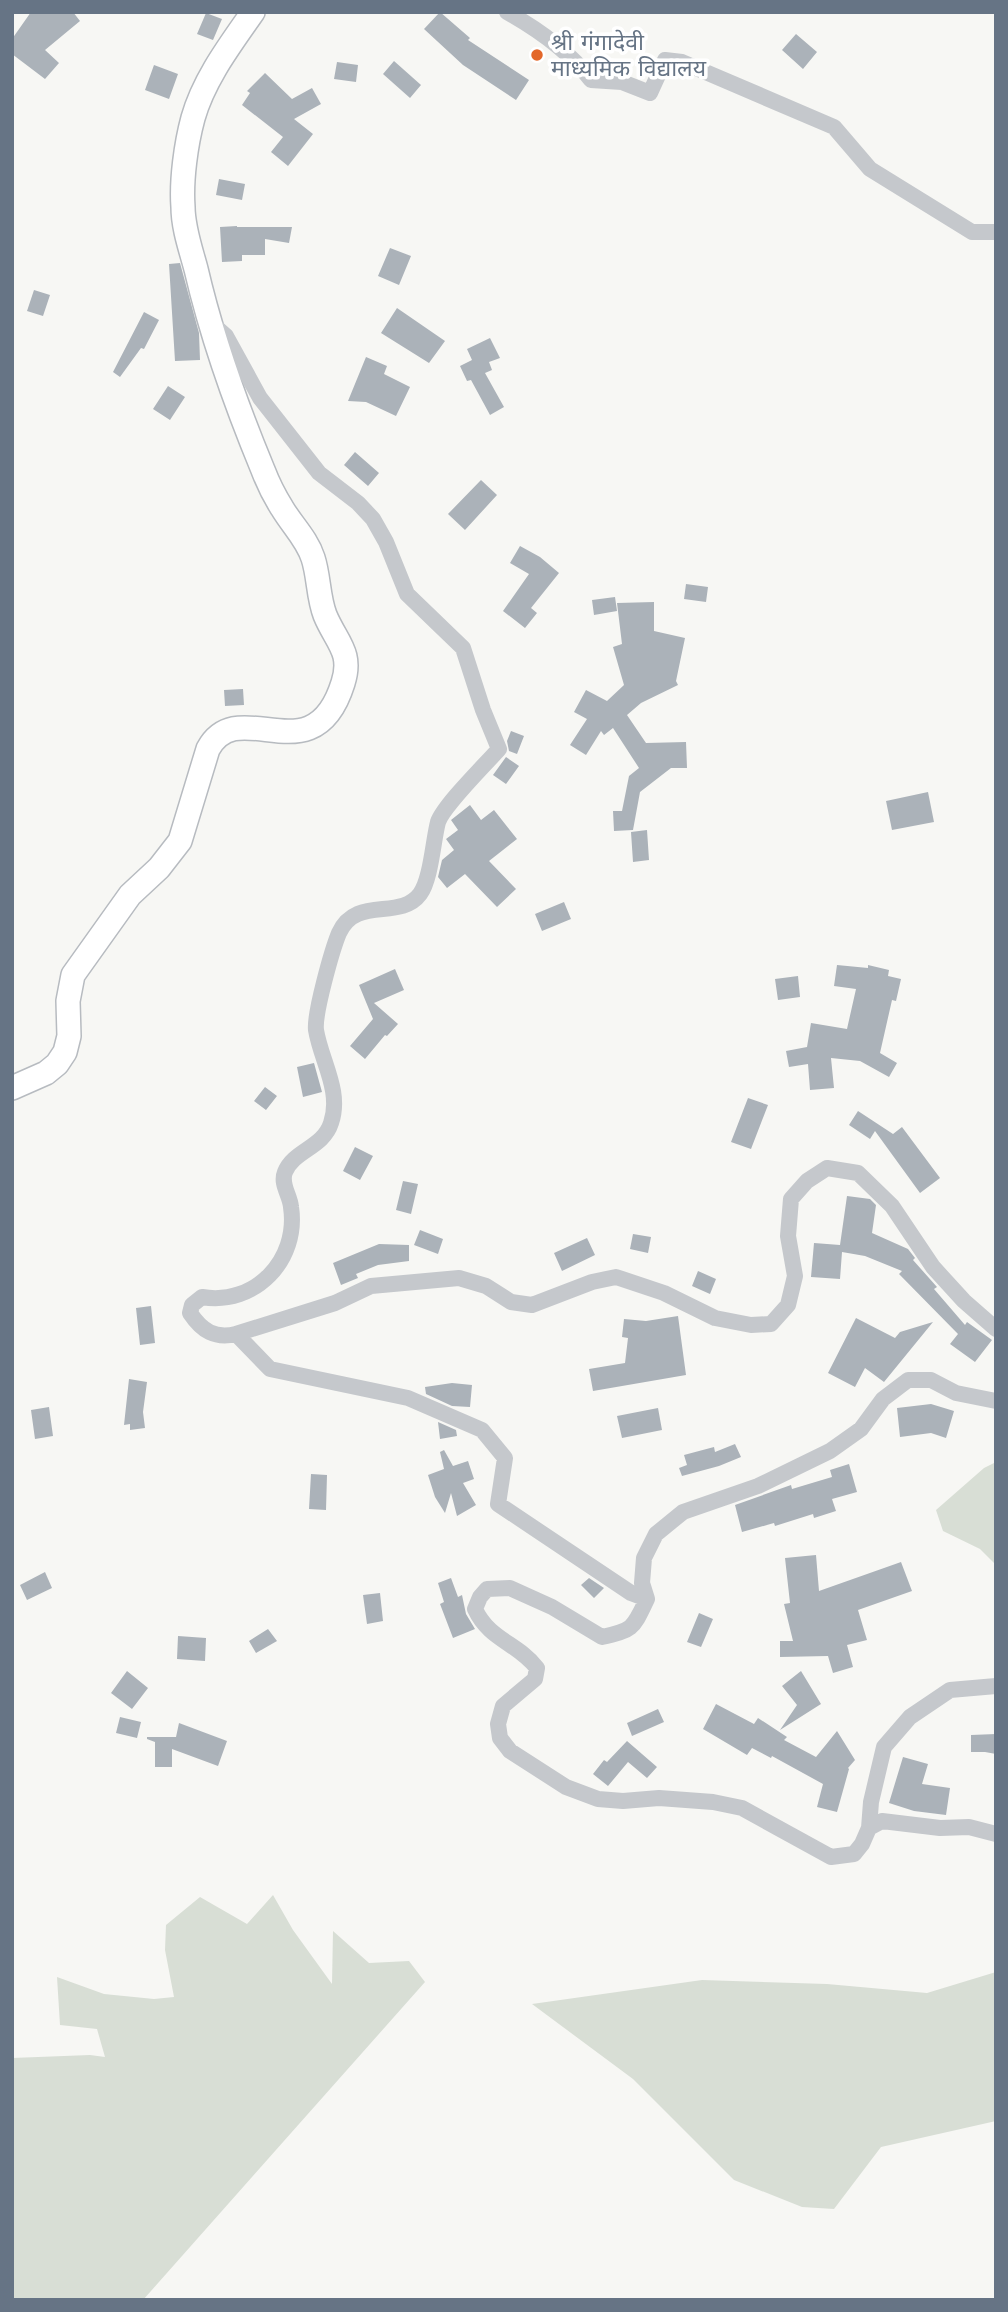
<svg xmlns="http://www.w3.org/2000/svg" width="1008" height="2312" viewBox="0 0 1008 2312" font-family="'Work Sans','Noto Sans Devanagari',sans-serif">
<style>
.green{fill:#d8ded5}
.building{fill:#abb2b9}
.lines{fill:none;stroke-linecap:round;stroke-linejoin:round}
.secondary-casing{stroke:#b7bbc0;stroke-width:26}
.minor{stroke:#c5c8cc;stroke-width:16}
.secondary{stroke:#fff;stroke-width:23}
.poi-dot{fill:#e36729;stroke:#fff;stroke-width:2.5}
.labels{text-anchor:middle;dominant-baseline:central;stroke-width:7;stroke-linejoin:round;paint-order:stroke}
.poi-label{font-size:23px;fill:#667485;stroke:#fff;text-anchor:start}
</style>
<rect width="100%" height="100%" fill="#f7f7f4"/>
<path class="green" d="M996,1462V1565L980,1549L943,1531L936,1510L984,1468Z
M273,1895L293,1930L332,1984L333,1931L369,1963L409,1961L425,1982L143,2300H12V2058L90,2055L105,2057L97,2029L60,2025L57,1977L104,1994L154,1999L174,1997L165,1950L166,1925L200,1897L247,1924Z
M996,1972V2121L881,2147L834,2209L802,2207L734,2180L633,2079L532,2004L702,1980L827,1984L927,1993Z"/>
<path class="building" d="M31,12H73L80,21L45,50L59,63L45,79L12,54V39Z
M440,12L470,38L468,40L529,80L516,100L463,65L424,29Z
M206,13L222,19L213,40L197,34Z
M796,34L817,52L803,69L782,50Z
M394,61L421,85L410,98L383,74Z
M337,62L358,65L356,82L334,79Z
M154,65L178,74L169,99L145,90Z
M265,73L292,99L312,88L321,104L294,119L313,134L288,166L271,152L283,137L242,105L250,93L247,91Z
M219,179L245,184L242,200L216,195Z
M237,226V227H292L289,243L265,239V255H242V261L222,262L220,227Z
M390,248L411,256L399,285L378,276Z
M180,263L199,333L200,360L175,361L169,264Z
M34,290L50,295L43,316L27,311Z
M397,308L445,341L429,363L381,333Z
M144,312L159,320L144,349L141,348L120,377L113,372Z
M490,338L500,358L489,362L492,370L485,373L504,407L490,415L471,380L467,381L460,366L472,360L467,349Z
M366,357L387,366L384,374L410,387L396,416L366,402L348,401Z
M168,386L185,397L170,420L153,409Z
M355,452L379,473L368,486L344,465Z
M481,480L497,495L465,530L448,514Z
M520,546L540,557L559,573L531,608L537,613L525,628L503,611L529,574L510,563Z
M686,584L708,587L706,602L684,599Z
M615,597L617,611L594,615L592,600Z
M654,602V631L685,638L676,681L678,685L641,703L627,715L646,743L686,742L687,768H671L640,792L633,830L614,831L613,811H622L629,776L639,768L613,728L604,735L601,731L586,755L570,745L587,719L574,712L586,690L607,701L624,685L613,647L622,644L617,603Z
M243,689L244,705L225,706L224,690Z
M511,731L524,736L517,754L509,751L507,741Z
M506,757L519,766L506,784L493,775Z
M928,792L934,822L892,830L886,801Z
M470,805L481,820L494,810L517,839L489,861L516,889L497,907L465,874L447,888L438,877L442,860L454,850L446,839L458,830L451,820Z
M647,830L649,860L633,862L631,832Z
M564,902L571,919L542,931L535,914Z
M837,965L868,968V965L889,970L888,976L901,979L896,1001L892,1000L880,1053L897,1063L889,1077L860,1061L831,1058L834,1088L810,1090L808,1064L789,1067L786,1051L807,1047L811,1023L847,1029L856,989L834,986Z
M395,969L404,990L374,1003L398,1024L387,1036L385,1035L365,1059L350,1046L373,1019L359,985Z
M798,976L800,997L778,1000L775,979Z
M314,1063L322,1092L303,1097L297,1067Z
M265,1087L277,1096L266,1110L254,1101Z
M748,1098L768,1105L751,1149L731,1142Z
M858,1111L893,1134L902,1127L940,1178L920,1193L875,1131L870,1139L849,1125Z
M355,1147L373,1156L360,1180L343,1171Z
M403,1181L418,1184L411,1214L396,1210Z
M847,1196L870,1199L876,1205L872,1233L908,1249L915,1258L913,1260L937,1287L934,1289L965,1325L967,1322L992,1340L975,1362L950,1344L958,1334L899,1274L902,1271L865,1256L842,1252L840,1279L811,1277L814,1243L840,1245Z
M420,1230L443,1239L438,1254L414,1245Z
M633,1234L651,1237L648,1253L630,1249Z
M587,1238L595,1255L562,1271L554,1253Z
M379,1244L409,1245V1261L378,1265L356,1274L358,1278L341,1285L333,1263Z
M698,1271L716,1279L710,1294L692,1286Z
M151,1306L155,1343L140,1345L136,1308Z
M678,1316L686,1375L593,1391L589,1369L625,1363L628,1338L622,1337L624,1319L646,1321Z
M856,1318L895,1338L900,1332L933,1322L884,1382L865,1368L855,1387L828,1373Z
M129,1379L147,1382L143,1412L145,1428L130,1430V1424L124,1425Z
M452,1383L472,1385L470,1407L452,1406L426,1394L425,1387Z
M931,1404L954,1411L946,1438L931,1433L900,1437L897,1408Z
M49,1407L53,1436L35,1439L31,1410Z
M658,1408L662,1430L622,1438L617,1416Z
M438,1422L456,1430L457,1436L440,1439Z
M735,1444L741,1457L719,1466L682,1476L679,1468L687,1465L684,1455L714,1447L715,1452Z
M444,1450L453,1466L468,1461L474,1479L463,1483L476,1505L457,1516L451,1493L445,1513L435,1497L428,1475L444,1469L440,1452Z
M849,1464L857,1492L832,1499L836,1511L814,1518L813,1514L775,1526L774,1523L742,1532L735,1505L791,1485L792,1489L832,1477L830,1470Z
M311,1474L327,1475L326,1510L309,1509Z
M816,1555L819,1591L901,1562L912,1591L858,1610L867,1640L847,1645L853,1667L833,1673L828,1656L780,1657V1641H793L784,1604L790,1603L785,1558Z
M45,1572L52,1588L27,1600L20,1585Z
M451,1578L458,1597L462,1595L466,1614L475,1629L453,1638L440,1604L444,1602L438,1583Z
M589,1578L604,1588L594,1598L581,1585Z
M380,1593L383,1621L367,1624L363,1595Z
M699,1613L713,1619L701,1647L687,1642Z
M268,1629L277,1641L256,1653L249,1641Z
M178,1636L206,1638L205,1661L177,1659Z
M127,1671L148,1688L132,1709L111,1693Z
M801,1671L821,1704L780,1730L797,1705L782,1686Z
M716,1704L754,1724L758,1718L787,1737L784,1740L816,1757L837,1731L855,1760L848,1768L849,1769L837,1812L817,1807L823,1784L772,1756L771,1758L752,1748L747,1755L703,1729Z
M658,1709L664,1722L632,1736L627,1723Z
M120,1717L141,1722L137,1738L116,1733Z
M179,1723L227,1741L218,1766L172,1749V1767H155V1742L147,1739V1737H176Z
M996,1734V1754L985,1752H971V1735Z
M627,1741L657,1767L647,1778L628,1762L608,1786L593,1774L604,1760L607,1762Z
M903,1757L928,1764L922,1784L950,1788L946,1815L914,1811L889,1803Z"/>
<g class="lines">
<g class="secondary-casing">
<path id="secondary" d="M12,1088L46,1073L57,1064L65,1052L69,1036L68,1001L73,975L130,895L159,868L180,841L208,749C239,692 313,779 343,683C353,652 336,642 325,615C318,597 319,576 313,558C307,539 292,525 282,508C275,497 268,483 263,470C236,405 212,338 196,269C191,250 183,228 183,207C181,180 186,144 193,118C204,79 230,45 253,12"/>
</g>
<path class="minor" d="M507,12C539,30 569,51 591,80L622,82L650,93L665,60L682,62L834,127L870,169L972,232H996
M209,321L226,336L260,398L319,473L358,503L373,519L386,542L407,594L463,648L483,710L499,749C485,765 444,805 438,822C433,841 431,879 420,894C400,921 356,895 339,933C332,950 314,1014 316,1030C321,1061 342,1091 331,1123C323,1148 294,1150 285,1172C280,1184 290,1195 291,1207C299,1260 255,1306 202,1297L192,1305L190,1313C202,1331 215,1339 236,1334L270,1369L408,1398L482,1430L505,1458L498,1504L631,1593L647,1599C633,1628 634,1630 602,1637L552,1607L510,1588L487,1589L480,1597L475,1609C489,1640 518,1643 537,1668L535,1679L503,1706L498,1724L500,1738L510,1751L566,1787L598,1799L623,1801L659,1798L713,1802L742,1808L831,1857L854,1854L862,1844L869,1828L871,1802L884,1747L910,1717L950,1690L996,1686
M236,1334L335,1303L371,1286L459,1278L486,1286L511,1302L532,1305L592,1282L616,1277L664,1293L715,1318L751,1325L771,1324L788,1305L795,1276L788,1236L791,1199L807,1181L827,1168L858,1173L892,1206L933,1267L964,1301L996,1329
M647,1599L642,1583L644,1558L656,1534L683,1512L758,1486L830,1451L861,1429L883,1399L908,1380H931L956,1393L996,1401
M869,1828L882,1821L940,1828L969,1827L996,1834"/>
<use href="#secondary" class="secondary"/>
</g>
<circle class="poi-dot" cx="537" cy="55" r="7"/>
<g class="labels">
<g class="poi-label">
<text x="551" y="42">श्री गंगादेवी<tspan x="551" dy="26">माध्यमिक विद्यालय</tspan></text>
</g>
</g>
<rect width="1008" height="2312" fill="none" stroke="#667485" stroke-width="28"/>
</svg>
